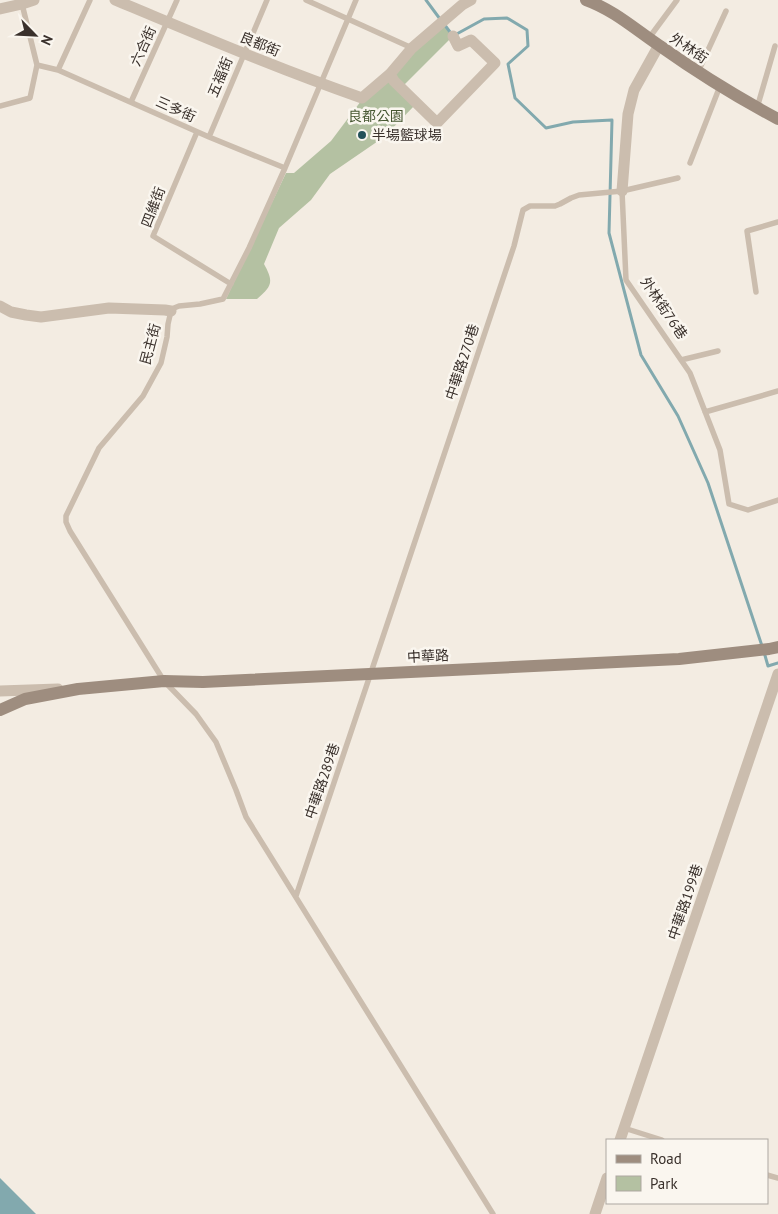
<svg xmlns="http://www.w3.org/2000/svg" width="778" height="1214" viewBox="0 0 778 1214" font-family="'PT Sans','Noto Sans TC',sans-serif">
<style>
.green{fill:#b4c1a2}
.water{fill:#82a9ae}
.lines{fill:none;stroke-linecap:round;stroke-linejoin:round}
.stream{stroke:#82a9ae;stroke-width:3}
.lane{stroke:#cbbdae;stroke-width:5.5}
.street{stroke:#cbbdae;stroke-width:11}
.secondary{stroke:#9e8d7f;stroke-width:12}
.poi-dot{fill:#235159;stroke:#faf6ef;stroke-width:2}
.labels{text-anchor:middle;dominant-baseline:central;stroke-width:5;stroke-linejoin:round;paint-order:stroke}
.street-label{font-size:14px;fill:#3a312c;stroke:#faf6ef}
.park-label{font-size:14px;fill:#465731;stroke:#faf6ef}
.poi-label{font-size:14px;fill:#3a312c;stroke:#faf6ef;text-anchor:start}
</style>
<rect width="100%" height="100%" fill="#f3ece2"/>
<path class="green" d="M445,24L453,36L399,90L414,106L384,137L330,174L311,200L279,228L264,264C274,282 272,286 257,299H226L286,173H294L331,141L361,101Z"/>
<path class="water" d="M0,1178L36,1214H0Z"/>
<g class="lines">
<path class="stream" d="M426,0L440,19
M444,24L453,36L484,19L507,18L527,30L528,46L508,64L515,98L546,128L573,122L612,120L609,233L641,355L678,416L708,483L762,646
M764,652L768,666L778,663"/>
<path class="lane" d="M306,0L412,48
M356,0L285,168L249,248L223,299L200,304L179,306L174,308L171,311L168,324L167,337L161,363L143,396L99,448L66,516V522L70,531L164,681L196,714L216,742L236,790L246,817L493,1214
M22,4L37,65L58,70L209,137L285,168
M649,38L677,0
M58,70L90,0
M698,72L726,11
M131,102L177,0
M0,106L30,98L37,65
M757,108L775,46
M197,132L153,236L231,284
M209,137L267,0
M690,163L720,86
M622,191L626,280L690,373L720,450L729,504L748,510L778,500
M756,292L747,231L778,222
M681,360L718,351
M705,412L778,391
M296,896L514,246L523,210L530,206H555L560,204L571,198L579,195L622,191L678,178
M624,1128L662,1140
M767,1175L778,1178"/>
<path class="street" d="M115,0C197,34 278,69 362,98L390,74L412,48L462,5L471,0
M0,9L22,4L34,0
M390,74L394,81L437,123L495,63L471,40L458,46L453,36
M622,191L628,114L634,90L659,45
M0,306L11,312L26,315L41,317L109,308L165,310L171,311
M0,691L58,689
M620,1140L778,674
M595,1214L607,1178"/>
<path class="secondary" d="M586,0C614,10 636,30 660,46C698,73 737,97 778,119
M0,710L25,699L78,689L164,681L203,682L679,659L769,649L778,647"/>
</g>
<circle class="poi-dot" cx="362" cy="135" r="5"/>
<g class="labels">
<g class="street-label">
<text transform="translate(260 44) rotate(22)">良都街</text>
<text transform="translate(143 46) rotate(-66)">六合街</text>
<text transform="translate(689 48) rotate(34)">外林街</text>
<text transform="translate(220 77) rotate(-67)">五福街</text>
<text transform="translate(176 109) rotate(24)">三多街</text>
<text transform="translate(153 207) rotate(-69)">四維街</text>
<text transform="translate(664 308) rotate(56)">外林街76巷</text>
<text transform="translate(150 344) rotate(-75)">民主街</text>
<text transform="translate(462 362) rotate(-72)">中華路270巷</text>
<text transform="translate(428 656) rotate(-3)">中華路</text>
<text transform="translate(322 781) rotate(-71)">中華路289巷</text>
<text transform="translate(685 902) rotate(-71)">中華路199巷</text>
</g>
<g class="park-label">
<text x="376" y="116">良都公園</text>
</g>
<g class="poi-label">
<text x="372" y="135">半場籃球場</text>
</g>
</g>
<rect x="606" y="1139" width="162" height="65" fill="#faf6ef" stroke="#ada7a1"/>
<rect x="616" y="1155" width="25" height="8" fill="#9e8d7f" stroke="#ada7a1"/>
<text x="650" y="1164" font-size="15" fill="#3a312c">Road</text>
<rect x="616" y="1176" width="25" height="15" fill="#b4c1a2" stroke="#ada7a1"/>
<text x="650" y="1189" font-size="15" fill="#3a312c">Park</text>
<g transform="translate(35 35) rotate(114)" stroke="#faf6ef" stroke-width="4" paint-order="stroke">
<path d="M0-4L9 19L0 12L-9 19Z" fill="#3a312c"/>
<text y="-8" font-size="14" font-weight="bold" text-anchor="middle" fill="#3a312c">N</text>
</g>
</svg>
